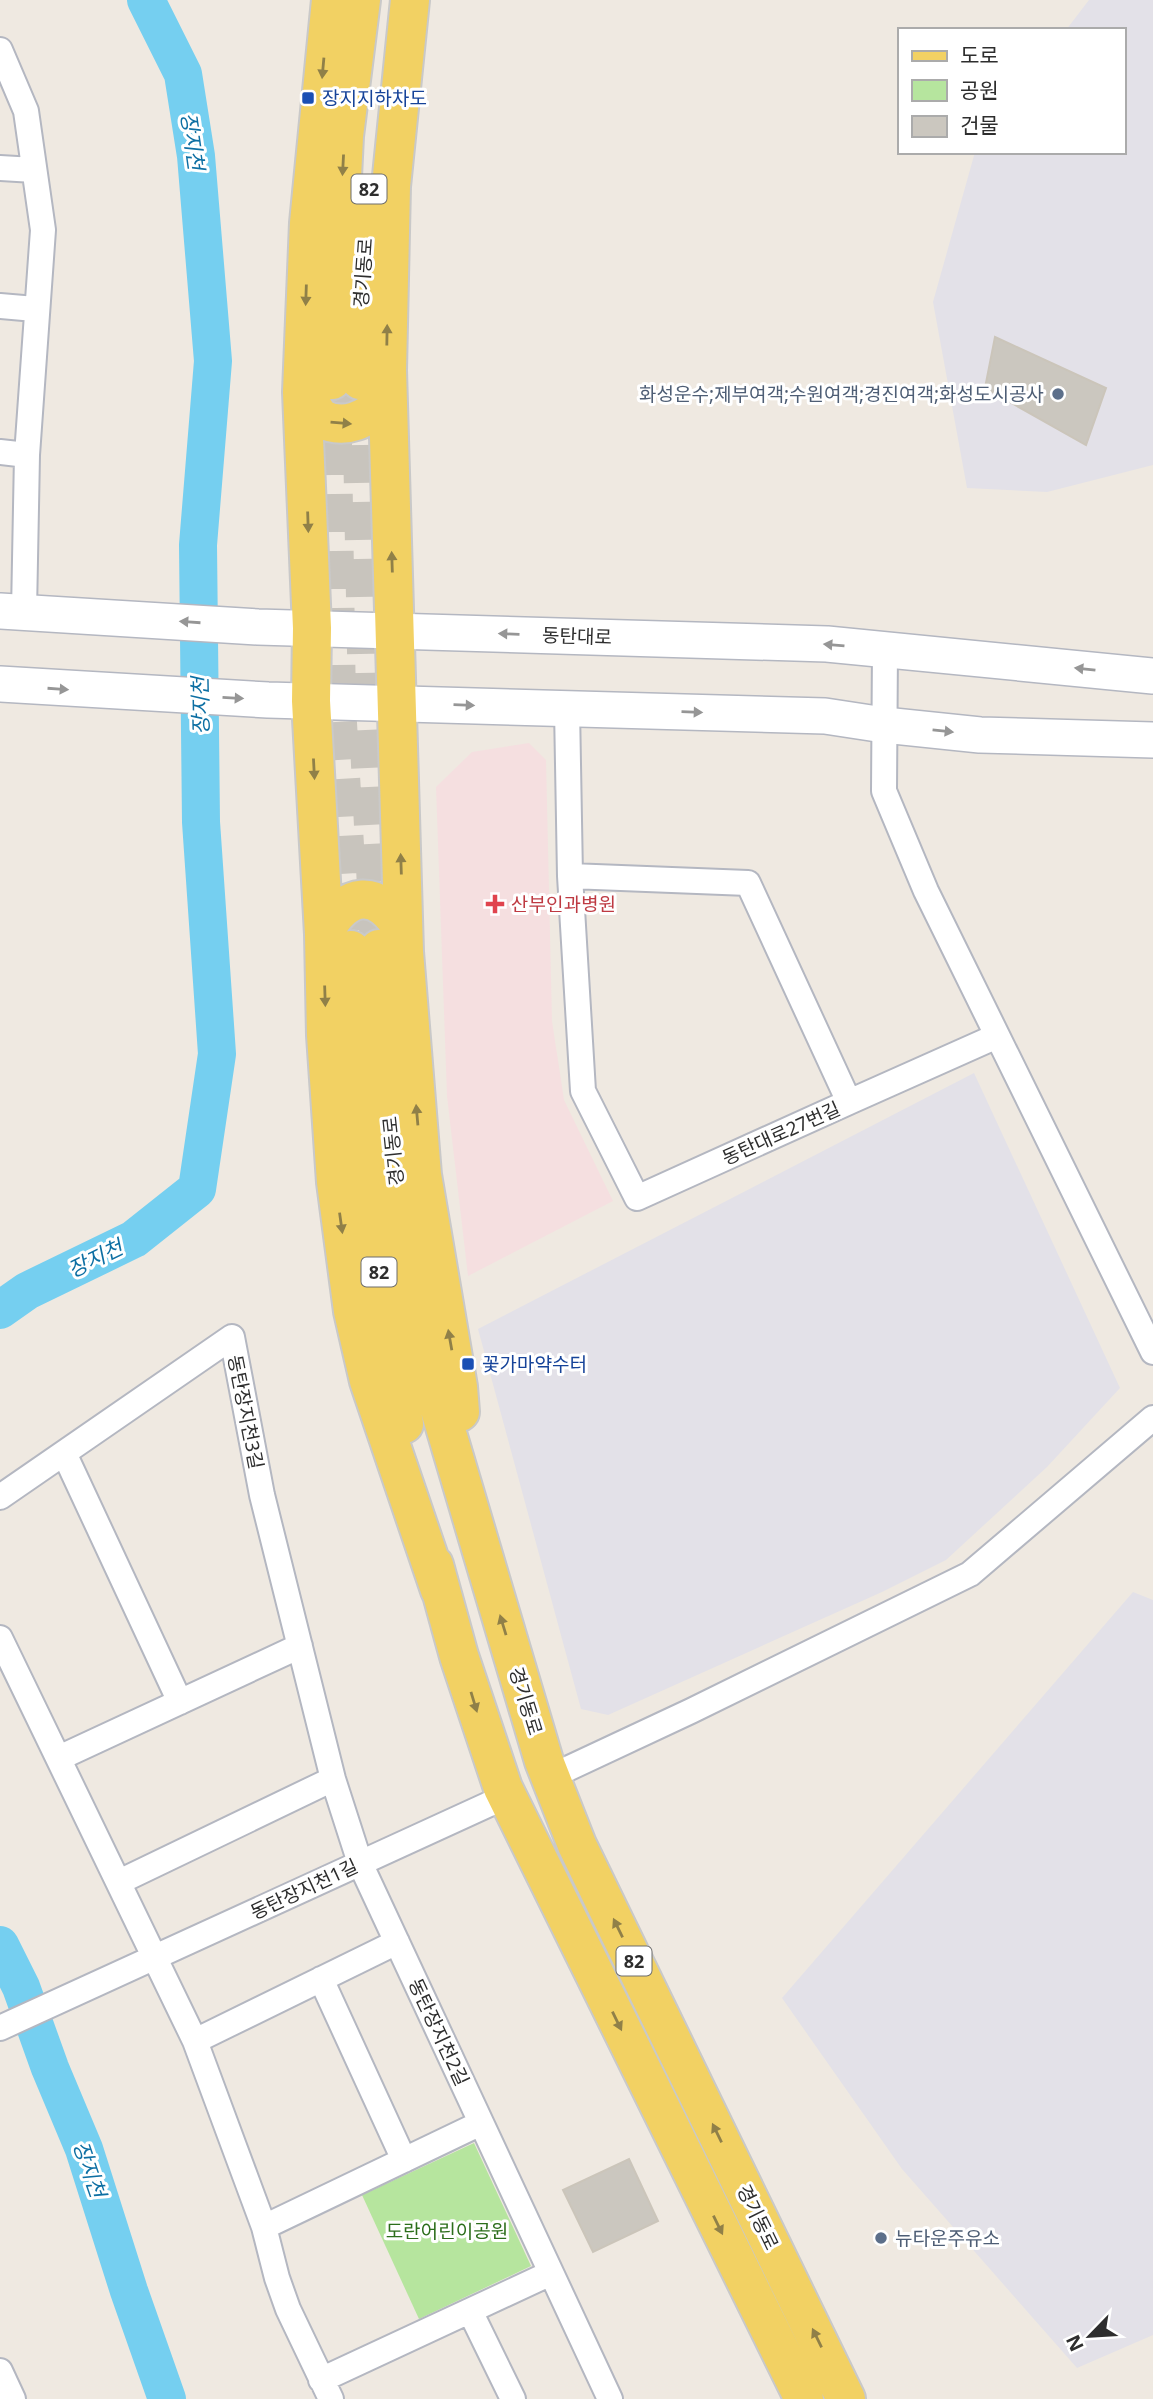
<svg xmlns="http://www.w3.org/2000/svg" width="1153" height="2399" viewBox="0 0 1153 2399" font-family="'Noto Sans','Noto Sans KR',sans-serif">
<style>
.industrial{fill:#e3e1e8}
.medical{fill:#f5dfe0}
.green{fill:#b6e59e}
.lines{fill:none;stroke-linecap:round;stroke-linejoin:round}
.river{stroke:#75cff0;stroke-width:38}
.building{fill:#cbc7bf;stroke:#cbc5ba;stroke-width:2}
.primary-tunnel{stroke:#c8c4bd;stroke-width:38;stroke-dasharray:38 19;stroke-linecap:butt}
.minor-casing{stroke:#b4b7c1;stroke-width:28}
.secondary-casing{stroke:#b4b7c1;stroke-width:38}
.primary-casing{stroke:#c9c9c9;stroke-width:42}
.minor{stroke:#fff;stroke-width:24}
.secondary{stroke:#fff;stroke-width:35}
.primary{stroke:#f2d163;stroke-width:38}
.oneway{fill:#908048}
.oneway2{fill:#969696}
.transit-dot{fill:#1a4fb4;stroke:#fff;stroke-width:2.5}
.service-dot{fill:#5c6f8a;stroke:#fff;stroke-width:2.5}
.health-dot{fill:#e0444e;stroke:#fff;stroke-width:2.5}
.labels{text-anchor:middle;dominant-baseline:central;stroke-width:6;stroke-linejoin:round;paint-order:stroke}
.shield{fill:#fff;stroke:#6d6d6d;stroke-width:2}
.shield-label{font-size:18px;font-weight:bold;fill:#2e2e2e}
.transit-label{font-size:19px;fill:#164399;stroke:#fff;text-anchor:start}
.street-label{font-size:19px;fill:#2e2e2e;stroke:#fff}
.service-label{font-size:19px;fill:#4e5e75;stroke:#fff;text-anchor:end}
.health-label{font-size:19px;fill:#be3a42;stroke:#fff;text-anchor:start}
.park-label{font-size:19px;fill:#2c6e1b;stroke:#fff}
.water-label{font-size:21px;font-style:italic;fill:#0d6fa3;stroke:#fff}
</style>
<rect width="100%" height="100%" fill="#efe9e1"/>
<path class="industrial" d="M1089,0H1153V465L1047,492L967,488L933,302L975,152H1123V30H1066Z
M974,1073L1120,1388L1047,1467L946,1560L882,1592L608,1715L581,1709L478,1329Z
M1133,1592L1153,1600V2335L1077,2368L902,2169L782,1998Z"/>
<path class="medical" d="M529,743L546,760L552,1021L564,1100L613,1201L468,1276L447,1096L436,787L472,752Z"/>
<path class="green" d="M474,2143L531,2266L419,2319L362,2195Z"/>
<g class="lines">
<path class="river" d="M0,1310L27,1291L134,1239L197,1189L217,1054L201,822L198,545L213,361L196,156L183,74L146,0
M0,1945L21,1987L50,2068L84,2149L129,2291L167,2399"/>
</g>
<path class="building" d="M995,337L1106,388L1086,445L985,388Z
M629,2159L658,2221L593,2252L563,2190Z"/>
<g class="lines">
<path class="primary-tunnel" d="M332,380L337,706L351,950
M361,388L367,703L379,949"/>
<g class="minor-casing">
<path id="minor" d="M0,50L26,111L43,230L27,455
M0,168L34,170
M0,306L35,309
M0,452L27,455L24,612
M885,649L884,791L926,891L1153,1352
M567,708L570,876L583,1091L637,1198L849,1102L748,883L570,876
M849,1102L997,1036
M64,1453L180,1702
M0,1497L232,1337L262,1495L333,1779L360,1863L610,2399
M0,1638L195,2041L264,2227L277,2278L288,2309L331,2399
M59,1758L300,1646
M550,1777L691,1711L970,1574L1153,1418
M119,1882L333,1779
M321,1979L404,2160
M0,2028L507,1796
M195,2041L397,1942
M264,2227L481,2123
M470,2311L513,2399
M0,2371L13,2399
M321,2380L551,2273"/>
</g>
<g class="secondary-casing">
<path id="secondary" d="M0,611L258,627L827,644L1153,676
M0,684L268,700L825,716L884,725L980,735L1153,740"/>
</g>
<g class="primary-casing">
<path id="primary" d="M331,0L309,223L302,392L312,628L311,701L324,934L326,1035L336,1182L353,1311L369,1381L440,1590
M410,0L391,186L387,370L404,952L422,1175L458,1387L460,1412
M332,380L344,136L361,0
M360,380L359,295L367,217
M302,392L320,418C346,432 366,418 387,402
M324,934C344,890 380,887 403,931
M379,949L385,1068L400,1219L425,1359L544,1761L577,1845L846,2399
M351,950C355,1110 375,1267 404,1424
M434,1565L459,1656L503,1788L804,2399"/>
</g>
<use href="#minor" class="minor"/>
<use href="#secondary" class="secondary"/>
<use href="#primary" class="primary"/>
</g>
<defs><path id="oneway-solid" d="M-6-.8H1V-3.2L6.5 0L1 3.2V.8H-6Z" transform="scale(1.75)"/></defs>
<g class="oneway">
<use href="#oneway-solid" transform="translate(323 68) rotate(95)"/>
<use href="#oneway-solid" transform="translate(343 165) rotate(93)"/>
<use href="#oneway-solid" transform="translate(306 295) rotate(92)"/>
<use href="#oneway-solid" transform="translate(387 335) rotate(-89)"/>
<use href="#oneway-solid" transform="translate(341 423) rotate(5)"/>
<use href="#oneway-solid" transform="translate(308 522) rotate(88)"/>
<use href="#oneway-solid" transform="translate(392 562) rotate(-92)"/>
<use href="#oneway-solid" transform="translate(314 769) rotate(87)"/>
<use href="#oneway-solid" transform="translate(401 864) rotate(-92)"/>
<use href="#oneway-solid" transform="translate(325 996) rotate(88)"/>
<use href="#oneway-solid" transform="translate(417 1115) rotate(-95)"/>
<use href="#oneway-solid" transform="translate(341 1223) rotate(82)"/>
<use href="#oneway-solid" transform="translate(450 1340) rotate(-100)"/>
<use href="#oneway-solid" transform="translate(503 1625) rotate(-107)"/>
<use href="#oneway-solid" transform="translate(474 1702) rotate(73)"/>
<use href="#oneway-solid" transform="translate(618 1928) rotate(-116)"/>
<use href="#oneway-solid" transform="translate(617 2021) rotate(64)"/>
<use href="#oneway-solid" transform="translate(717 2133) rotate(-116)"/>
<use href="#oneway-solid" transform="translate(718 2225) rotate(64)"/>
<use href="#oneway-solid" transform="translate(817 2338) rotate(-116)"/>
</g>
<g class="oneway2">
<use href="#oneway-solid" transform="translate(190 622) rotate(-176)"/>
<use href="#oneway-solid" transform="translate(509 634) rotate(-178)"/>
<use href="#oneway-solid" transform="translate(834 645) rotate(-175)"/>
<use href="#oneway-solid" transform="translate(1085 669) rotate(-174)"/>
<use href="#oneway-solid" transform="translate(58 689) rotate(4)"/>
<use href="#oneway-solid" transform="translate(233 698) rotate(3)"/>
<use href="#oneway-solid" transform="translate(464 705) rotate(2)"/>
<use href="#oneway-solid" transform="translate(692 712) rotate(2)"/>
<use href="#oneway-solid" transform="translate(943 731) rotate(6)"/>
</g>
<g class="transit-dot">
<rect x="301" y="91" width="14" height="14" rx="3.5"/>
<rect x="461" y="1357" width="14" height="14" rx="3.5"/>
</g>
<g class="service-dot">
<circle cx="1058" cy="394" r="7"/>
<circle cx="881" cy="2238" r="7"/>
</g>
<path class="health-dot" d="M491.5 893.5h7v7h7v7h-7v7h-7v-7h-7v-7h7z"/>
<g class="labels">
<g class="shield">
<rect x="351.5" y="174.5" width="35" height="29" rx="5"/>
<rect x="361.5" y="1257.5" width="35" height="29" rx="5"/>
<rect x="616.5" y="1946.5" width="35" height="29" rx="5"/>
</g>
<g class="shield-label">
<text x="369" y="189">82</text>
<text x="379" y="1272">82</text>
<text x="634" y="1961">82</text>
</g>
<g class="transit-label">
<text x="322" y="98">장지지하차도</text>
<text x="482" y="1364">꽃가마약수터</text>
</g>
<g class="street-label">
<text transform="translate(363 273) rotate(-86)">경기동로</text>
<text transform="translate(577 636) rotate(2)">동탄대로</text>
<text transform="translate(781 1133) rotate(-24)">동탄대로27번길</text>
<text transform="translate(393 1151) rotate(-96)">경기동로</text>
<text transform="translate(246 1412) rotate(79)">동탄장지천3길</text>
<text transform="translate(526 1701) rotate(73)">경기동로</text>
<text transform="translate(304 1889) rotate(-25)">동탄장지천1길</text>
<text transform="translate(439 2032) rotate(65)">동탄장지천2길</text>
<text transform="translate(758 2217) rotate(64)">경기동로</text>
</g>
<g class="service-label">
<text x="1044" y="394">화성운수;제부여객;수원여객;경진여객;화성도시공사</text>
<text x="895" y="2238" text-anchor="start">뉴타운주유소</text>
</g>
<g class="health-label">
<text x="511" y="904">산부인과병원</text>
</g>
<g class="park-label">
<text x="447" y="2231">도란어린이공원</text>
</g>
<g class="water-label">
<text transform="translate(193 141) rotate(82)">장지천</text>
<text transform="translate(200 706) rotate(-91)">장지천</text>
<text transform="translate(95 1258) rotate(-26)">장지천</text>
<text transform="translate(90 2169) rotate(71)">장지천</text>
</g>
</g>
<rect x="898" y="28" width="228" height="126" fill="#ffffff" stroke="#ababab" stroke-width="2"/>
<rect x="912" y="51" width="35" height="10" fill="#f2d163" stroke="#ababab" stroke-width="2"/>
<text x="960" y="63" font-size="21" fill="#2e2e2e">도로</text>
<rect x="912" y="80" width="35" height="21" fill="#b6e59e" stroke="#ababab" stroke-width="2"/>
<text x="960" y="98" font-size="21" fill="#2e2e2e">공원</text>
<rect x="912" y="116" width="35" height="21" fill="#cbc7bf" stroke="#ababab" stroke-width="2"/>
<text x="960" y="133" font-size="21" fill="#2e2e2e">건물</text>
<g transform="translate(1090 2336) rotate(245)" stroke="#ffffff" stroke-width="5" paint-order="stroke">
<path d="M0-5L12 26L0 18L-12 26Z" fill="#2e2e2e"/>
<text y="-10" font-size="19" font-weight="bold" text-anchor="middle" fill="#2e2e2e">N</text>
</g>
</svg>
